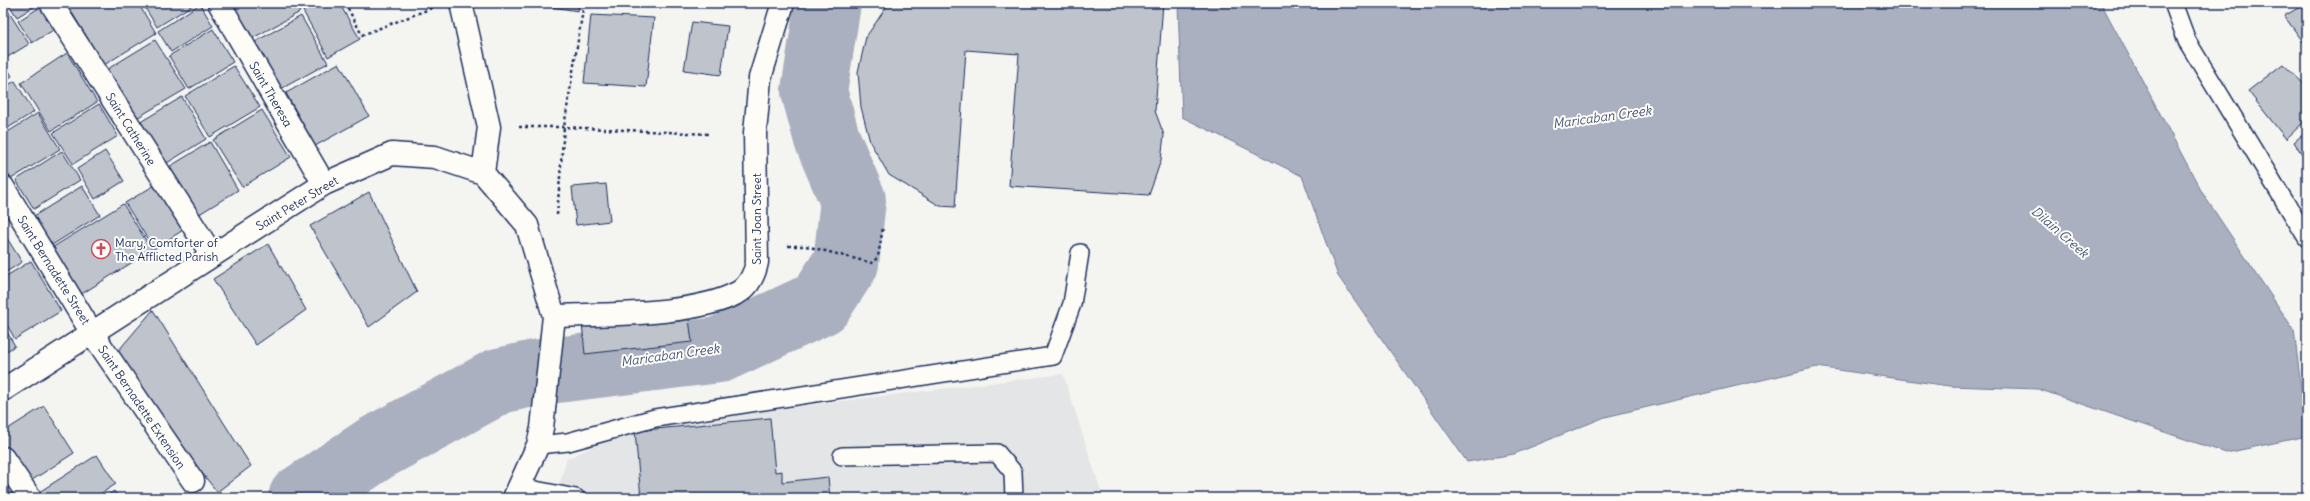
<svg xmlns="http://www.w3.org/2000/svg" width="2310" height="501" viewBox="0 0 2310 501" font-family="Delius,sans-serif">
<style>
.built{fill:#e4e5e6}
.water{fill:#aab0bf;stroke:#717c98}
.lines{fill:none;stroke-linecap:round;stroke-linejoin:round}
.river{stroke:#aab0bf;stroke-width:66}
.building{fill:#bfc3cc;stroke:#1b2f5e}
.service-casing{stroke:#1b2f5e;stroke-width:20}
.minor-casing{stroke:#1b2f5e;stroke-width:25}
.tertiary-casing{stroke:#1b2f5e;stroke-width:25}
.path{stroke:#1b2f5e;stroke-width:2.5;stroke-dasharray:3 3;stroke-linecap:butt}
.service{stroke:#fdfcf7;stroke-width:17}
.minor{stroke:#fdfcf7;stroke-width:22}
.tertiary{stroke:#fdfcf7;stroke-width:22}
.labels{text-anchor:middle;dominant-baseline:central;stroke-width:4;stroke-linejoin:round;paint-order:stroke}
.street-label{font-size:12px;fill:#1b2f5e;stroke:#fdfcf7}
.poi-label{font-size:12px;fill:#1b2f5e;stroke:#fdfcf7;text-anchor:start}
.water-label{font-size:13px;font-style:italic;fill:#46567b;stroke:#fdfcf7}
</style>
<rect width="100%" height="100%" fill="#f4f4f1"/>
<filter id="ink" filterUnits="userSpaceOnUse"><feTurbulence type="fractalNoise" baseFrequency=".025" numOctaves="2"/><feDisplacementMap in="SourceGraphic" scale="8" xChannelSelector="R" yChannelSelector="G"/><feConvolveMatrix kernelMatrix="1 2 1 2 8 2 1 2 1" color-interpolation-filters="sRGB"/></filter>
<g filter="url(#ink)">
<path class="built" d="M1063,374L1103,498H555L567,459L632,428L768,410Z"/>
<path class="water" d="M1178,3H2101L2203,194L2294,330L2307,436L2226,453L2038,389L1949,386L1817,367L1605,417L1514,454L1467,462L1338,276L1302,176L1182,117Z"/>
<g class="lines">
<path class="river" d="M301,498L376,448L499,381L540,372L719,350L820,303L846,263L853,200L827,139L814,91L828,3"/>
</g>
<path class="building" d="M3,3L29,44L6,58L3,53Z
M8,3H40L17,17Z
M66,3H138L156,33L104,65Z
M142,3H196L157,27Z
M230,3H295L300,12L251,39Z
M297,3H311L300,9Z
M316,3H339L360,39L328,57L303,11Z
M528,3H579L578,11Z
M889,3H1163L1155,111L1164,135L1161,160L1149,195L1009,186L1019,54L966,50L955,207L940,206L889,175L870,142L861,107L858,72L866,37Z
M2307,3V47L2284,16Z
M200,4L213,26L171,52L158,31Z
M42,6L55,29L32,43L18,21Z
M591,15L654,18L646,87L584,83Z
M301,16L328,63L279,90L253,43Z
M692,22L728,26L721,75L684,70Z
M213,29L233,62L189,89L169,56Z
M155,40L186,89L135,119L106,70Z
M67,53L97,102L51,131L21,83Z
M3,61L12,76L3,82Z
M339,63L369,116L315,146L286,93Z
M2283,64L2307,87V119L2286,139L2248,91Z
M234,66L260,107L210,137L185,96Z
M15,81L34,112L3,131V88Z
M182,97L206,139L162,166L137,124Z
M99,104L118,136L73,164L53,133Z
M262,110L291,157L242,187L213,140Z
M38,113L60,149L11,179L3,166V135Z
M2307,131V162L2294,142Z
M210,142L238,190L193,218L164,170Z
M62,151L80,180L34,209L16,180Z
M105,151L124,181L95,199L77,169Z
M606,184L610,221L576,225L572,187Z
M155,185L183,230L154,249L125,203Z
M82,186L100,215L52,245L34,216Z
M369,192L417,292L369,327L310,226Z
M123,204L152,250L80,295L50,249Z
M3,232L22,262L3,274Z
M268,244L306,310L256,345L213,279Z
M31,261L61,311L15,339L3,318V278Z
M153,310L251,466L217,492L112,358Z
M688,311L692,342L585,354L582,323Z
M3,325L15,346L3,353Z
M44,406L74,453L26,484L3,448V432Z
M770,418L775,472L782,471V482L828,477L830,498H641L635,431Z
M97,455L116,484L94,498H39L36,494Z
M3,471L20,498H3Z
M114,491L119,498H104Z"/>
<g class="lines">
<g class="service-casing">
<path id="service" d="M2173,3L2187,41L2307,238
M538,445L568,442L655,418L1053,356L1072,304L1080,253
M842,456L997,453L1013,472L1014,498
M520,487L576,498"/>
</g>
<g class="minor-casing">
<path id="minor" d="M51,3L212,255
M219,3L324,184
M3,187L92,333L193,481
M554,316C604,314 696,316 739,292C749,286 755,273 757,262L755,133L760,78L783,3
M3,458L30,498"/>
</g>
<g class="tertiary-casing">
<path id="tertiary" d="M461,3L489,127L483,173
M3,390L324,184L392,154L435,157L483,173L527,225L554,316L542,428L538,445L514,498"/>
</g>
<path class="path" d="M345,3L362,35L432,8
M519,127H564L708,134
M557,215L564,127L584,3
M788,246H806L872,263L878,257L883,227"/>
<use href="#service" class="service"/>
<use href="#minor" class="minor"/>
<use href="#tertiary" class="tertiary"/>
</g>
</g>
<defs>
<g id="church-ring" transform="scale(1)"><circle r="9.5" fill="#fdfcf7" stroke="#d1495b" stroke-width="1.5"/><path d="M-1.2-6h2.4v3.5h3.3v2.4h-3.3V6h-2.4V-.1h-3.3v-2.4h3.3Z" fill="#d1495b"/></g>
</defs>
<g fill-rule="evenodd">
<use href="#church-ring" x="101" y="249"/>
</g>
<g class="labels">
<g class="street-label">
<text transform="translate(271 94) rotate(60)">Saint Theresa</text>
<text transform="translate(131 129) rotate(58)">Saint Catherine</text>
<text transform="translate(297 203) rotate(-31)">Saint Peter Street</text>
<text transform="translate(756 219) rotate(-90)">Saint Joan Street</text>
<text transform="translate(54 270) rotate(58)">Saint Bernadette Street</text>
<text transform="translate(142 407) rotate(56)">Saint Bernadette Extension</text>
</g>
<g class="poi-label">
<text x="115" y="242">Mary, Comforter of<tspan x="115" dy="14">The Afflicted Parish</tspan></text>
</g>
<g class="water-label">
<text transform="translate(1602 117) rotate(-8)">Maricaban Creek</text>
<text transform="translate(2060 232) rotate(41)">Dilain Creek</text>
<text transform="translate(670 355) rotate(-8)">Maricaban Creek</text>
</g>
</g>
<rect width="2310" height="501" fill="none" stroke="#fdfcf7" stroke-width="16"/>
<rect x="8" y="8" width="2294" height="485" fill="none" stroke="#1b2f5e" stroke-width="1.5" filter="url(#ink)"/>
</svg>
